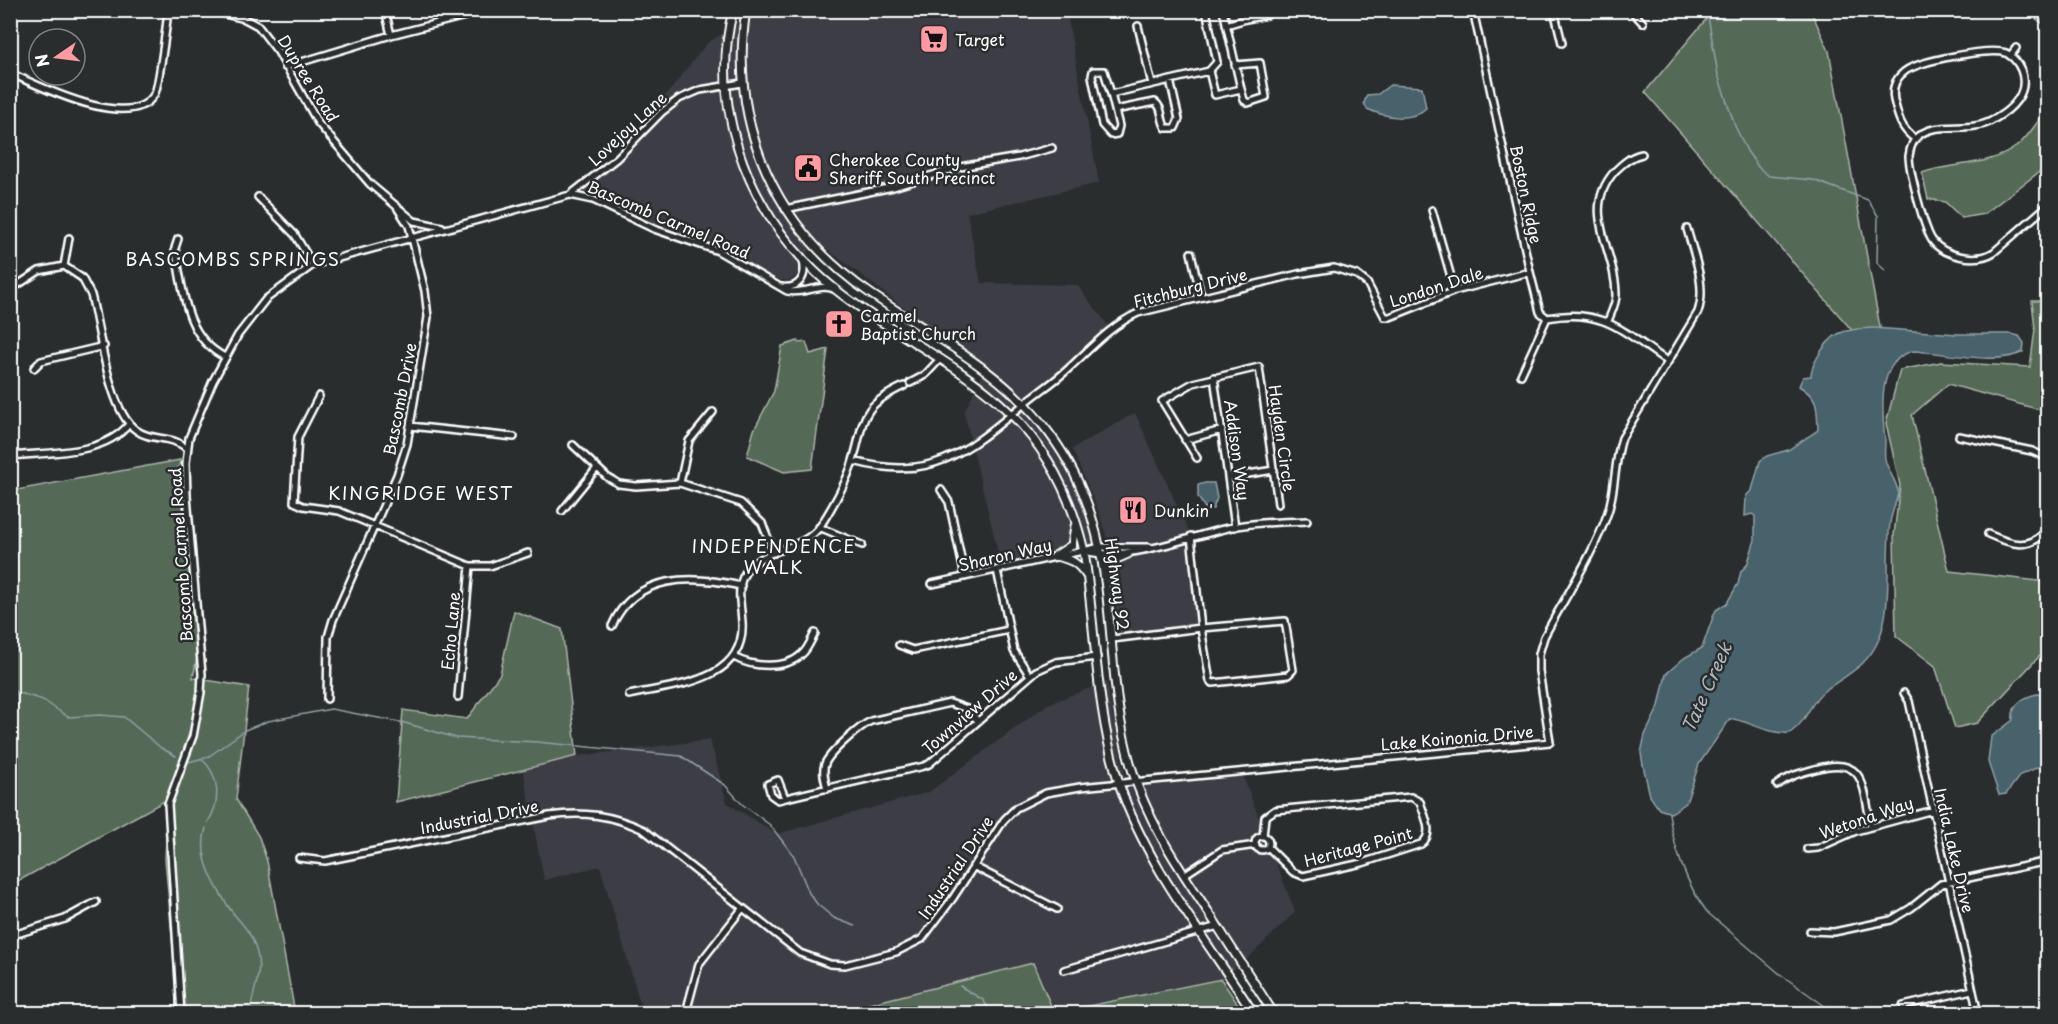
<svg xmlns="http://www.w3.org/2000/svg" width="2058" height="1024" viewBox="0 0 2058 1024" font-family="'Playpen Sans',sans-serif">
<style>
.built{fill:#3d3e44}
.green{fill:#546b57;stroke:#aab5ab;stroke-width:1.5}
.water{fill:#47626b;stroke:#91a1a6;stroke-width:1.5}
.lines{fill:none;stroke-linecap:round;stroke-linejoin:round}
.stream{stroke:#91a1a6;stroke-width:1.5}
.minor-casing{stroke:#fff;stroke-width:10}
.major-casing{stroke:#fff;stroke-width:11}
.minor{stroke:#2a2d2e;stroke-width:5}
.major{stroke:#2a2d2e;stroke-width:7}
.labels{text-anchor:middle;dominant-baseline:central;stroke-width:5;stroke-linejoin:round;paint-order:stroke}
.poi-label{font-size:16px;fill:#fff;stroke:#2a2d2e;text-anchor:start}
.street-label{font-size:16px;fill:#fff;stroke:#2a2d2e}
.neighbourhood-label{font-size:18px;letter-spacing:1.5px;fill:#fff;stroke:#2a2d2e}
.water-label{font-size:18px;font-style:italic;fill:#acb8bc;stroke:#2a2d2e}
</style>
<rect width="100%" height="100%" fill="#2a2d2e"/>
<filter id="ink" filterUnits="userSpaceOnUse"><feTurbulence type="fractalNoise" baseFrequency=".0167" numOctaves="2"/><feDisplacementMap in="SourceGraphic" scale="12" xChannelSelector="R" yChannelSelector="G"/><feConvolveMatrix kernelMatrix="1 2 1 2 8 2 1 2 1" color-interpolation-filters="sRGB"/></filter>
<g filter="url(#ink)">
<path class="built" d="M740,11H1087L1067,15L1099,183L967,213L981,283L1077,285L1110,328L1025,401L1078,471L1103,542L1002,569L964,412L983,373L927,330L915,316L819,243L797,261L799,270L795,277L789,281L781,280L770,277L734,254L617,213L568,192L631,140L707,43L738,25Z
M1135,413L1191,536L1201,628L1119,638L1109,546L1099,512L1072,449Z
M1107,682L1126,782L1241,771L1295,912L1246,960L1221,979L1054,1013L1033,963L857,1007L817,1013H643L600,866L544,880L523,770L577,756L710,740L727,803L777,834L929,792L1048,704Z"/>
<path class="green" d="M1713,11H1811L1829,51L1887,365L1883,366L1645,92Z
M2029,11H2047V26L2029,14Z
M2047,109V166L1984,214L1962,218L1945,202L1928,199L1922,173C1953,162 1990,167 2017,146C2029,137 2038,120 2047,109Z
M2032,301H2047V412L1948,384L1912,415L1949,571L2047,582V648L1977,723L1955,728L1935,666L1896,636L1894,535L1900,485L1886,423L1900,370L1941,362L2030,367L2035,329Z
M798,341L799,343L806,342L810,354L828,349L812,469L784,472L747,456L754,430L774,391L782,346Z
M180,460L178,472L201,636L193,678L249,687L236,799L259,837L267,861L295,1013H175L177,992L165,859L168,799L11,885V491Z
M514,611L562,629L577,756L396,802L403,710L467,719L500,674Z
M1033,963L1054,1013L1221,979L1244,1013L862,1014L857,1007Z"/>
<path class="water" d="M1390,85L1422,87L1426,108C1411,123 1385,117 1367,109L1364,103L1367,95L1378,94Z
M1874,328L1957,334H2011L2019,336L2024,343L2023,352C1998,366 1943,352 1913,351C1876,360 1882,411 1885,441C1885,446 1884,453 1885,459C1887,470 1897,481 1898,492C1898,498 1891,514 1890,523C1885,561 1893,603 1879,639C1868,666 1846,675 1824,691C1810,701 1809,720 1790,733C1767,735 1741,717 1730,719L1699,764L1686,803L1671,813L1659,809L1650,796L1643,765L1641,753L1645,735L1659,706L1666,674L1684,658L1702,648L1713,617L1716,610L1727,603L1738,584L1741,571L1747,565L1755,540V516L1752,514L1745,516L1746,496L1752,490L1760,461L1767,456L1788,450L1818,430C1817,408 1819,398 1799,386L1803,377L1811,376C1811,368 1814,365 1817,358C1833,330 1842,330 1874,328Z
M1205,483H1214L1217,498L1213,509L1205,508L1198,497V485Z
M2037,694L2047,695V758L2043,765L2020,775L2006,794L1999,795L1988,762L1991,737L2013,720C2011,705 2023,697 2037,694Z"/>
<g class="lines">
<path class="stream" d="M1707,10L1718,75L1735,126L1747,151L1759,168L1769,176L1813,180L1868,200L1878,216L1877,263L1886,271
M10,690L43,700L68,717L100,715L124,717L161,748L176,756
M202,759C220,776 221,802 208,822
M188,762L208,757L245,730L268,721L331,709L405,723L456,738L537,742L681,756L725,785L742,804L770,825L794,856L809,893L818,905L834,918L855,926
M1669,813C1673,846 1687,887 1708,913L1780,974L1836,1014
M206,828C197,856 214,884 228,906C236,919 247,926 253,941C266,973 253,984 250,1014
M960,986L983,1000L992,1014"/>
<g class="minor-casing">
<path id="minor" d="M208,10L245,19L258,26L278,52L318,123L370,184L414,221L442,227
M385,10L391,35
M1206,10L1217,62L1209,71L1215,95L1241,89L1223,10
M1473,10L1530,272L1540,312L1547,318
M1554,10L1562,43
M1631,10L1643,23
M1246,19L1267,15
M1226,25L1246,19L1248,10
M1138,26L1152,84
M2010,56L2016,48
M1235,65L1260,63L1266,97L1248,103L1244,100L1241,89
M285,67L391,35L489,10
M10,73C39,86 134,134 155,93C159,84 167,22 168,10
M1111,94L1104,71H1093L1092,76L1102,125L1111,135L1117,134L1119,126L1111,94L1209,71
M1115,110L1155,102C1164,108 1160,120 1166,128H1175L1179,119L1170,80
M1915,139C1901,129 1898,117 1894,100C1892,89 1895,79 1904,72C1916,61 1990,47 2006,53C2012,56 2018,63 2021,70C2030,93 2011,110 1993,120C1970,134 1938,120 1918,136C1912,141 1910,149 1909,156C1909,170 1924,228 1932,240C1944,257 1977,263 1994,252L2048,205
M570,195L617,158L662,112L679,99L700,90L742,83
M258,197L295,235L313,265
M785,209L893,187L960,167L1019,157L1052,148
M1432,210L1455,291
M178,239L175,248C183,288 184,337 225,357
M1191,253L1201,297
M64,266L69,238
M782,287C799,289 807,277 803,261
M10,290L39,271L64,266L82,278L91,295C100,329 108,410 136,430C152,442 171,434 187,449
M1547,318C1602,307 1624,332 1667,361
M1608,321C1611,313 1616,304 1616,295C1616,249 1579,212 1615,171C1623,163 1631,156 1642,154
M34,368L41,361L104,346
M1521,375L1547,318
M1214,377L1235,527
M910,383L925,375L940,359
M319,396L298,437L294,502L303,506L339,511L470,566H490L528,553
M410,426L514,437
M1959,436L2032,451L2048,458
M1185,440L1222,430
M573,445L607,477L619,484L636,486L680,483L741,503L762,523L774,553
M10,456C47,452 104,456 129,424
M1197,458L1162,401L1193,383L1259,367L1278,504
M853,461C932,482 965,453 1024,404C1038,392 1053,383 1067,370C1089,350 1110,326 1138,313L1298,274L1334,268L1357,275L1367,283L1385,317H1390L1455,291L1530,272
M1229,477L1274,470
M680,483L689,441L713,412
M941,490L949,502L965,577
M562,511L597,468
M819,527L862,545
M1988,534C2010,544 2031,552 2048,528
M1084,551C1128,562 1184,538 1228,528C1254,522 1281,522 1307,521
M997,570L1014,651L1030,676
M932,584L1101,547H1149
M1285,621L1293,670L1288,675L1213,683L1210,681L1201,628Z
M612,626C635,573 692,575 741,586
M1112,639L1201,628L1191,536
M899,645L913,650L1009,630
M734,657C751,667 786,670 802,654C808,649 811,640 815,633
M1904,693L1909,701L1978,1014
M629,695C672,685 746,683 742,622C741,605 736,588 745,573C763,546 803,552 821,525C833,506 845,485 852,464C866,419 857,408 904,386
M458,697L470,566
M327,699L328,637L333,620L397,475L407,444L428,317L425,291L409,226L398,209
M1777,785C1788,776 1801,773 1815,769C1866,754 1863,787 1871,826
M827,789C825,780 822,772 825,764C829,753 860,726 871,721L950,703L967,709L978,721
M785,798L778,780L768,784L771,795L778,800C827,788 876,777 924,766L929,764L1036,671L1056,662L1097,657
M1263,836L1265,817L1275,810L1411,797L1420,802C1424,815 1435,834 1421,844L1362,863L1303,876L1293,872L1268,847
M1255 843a7 7 0 1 1 14 0a7 7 0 1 1-14 0Z
M1807,849L1818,848L1856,831L1933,810
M299,858L325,861L549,816C584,811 612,815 644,830L800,953L830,964L845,965L896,952L922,939L953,898L1004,820L1016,808L1046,793L1080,787L1550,742L1539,671V654L1544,637C1565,597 1594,554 1608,512C1616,488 1614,462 1622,438L1698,312C1707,286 1694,255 1687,229
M973,866L1057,909
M1184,875L1222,850L1256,845
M1810,931L1834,932L1891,920L1911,908L1941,884L2048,861
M10,936L65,919L96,902
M1064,970L1218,926
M688,1005L699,964L742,909
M1903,1006L1972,990
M181,1014L168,804L193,736L201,692L202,674L187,496L186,463L189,438L213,381L238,335L266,299L313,265L570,195L593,200L654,229L718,251L787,291C803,295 819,283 834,289"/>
</g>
<g class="major-casing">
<path id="major" d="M733,10C707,114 753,224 835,289C891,334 959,362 1010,413C1048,450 1072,499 1084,551C1096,629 1095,710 1120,786C1146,865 1209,943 1254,1014
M746,10C728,125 776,230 871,294C933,336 1004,372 1049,433C1128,538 1097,650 1131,766C1147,821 1178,866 1209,913C1231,947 1252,980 1274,1014
M1055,556L1072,545L1075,526
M1055,556C1071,559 1077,562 1087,576
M1106,574L1112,561L1128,554"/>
</g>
<use href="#minor" class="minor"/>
<use href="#major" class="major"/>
</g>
</g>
<defs>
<g id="supermarket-square" transform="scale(1.5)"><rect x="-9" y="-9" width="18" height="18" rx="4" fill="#ff9aa2" stroke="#2a2d2e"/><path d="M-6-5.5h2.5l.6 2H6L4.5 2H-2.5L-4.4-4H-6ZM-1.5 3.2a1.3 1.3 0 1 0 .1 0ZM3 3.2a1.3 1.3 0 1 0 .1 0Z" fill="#111"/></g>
<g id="civic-square" transform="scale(1.5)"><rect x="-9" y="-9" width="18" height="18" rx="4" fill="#ff9aa2" stroke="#2a2d2e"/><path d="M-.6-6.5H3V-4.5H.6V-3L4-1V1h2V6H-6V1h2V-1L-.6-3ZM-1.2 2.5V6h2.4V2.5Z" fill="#111"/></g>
<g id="church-square" transform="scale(1.5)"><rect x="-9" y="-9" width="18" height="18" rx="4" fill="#ff9aa2" stroke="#2a2d2e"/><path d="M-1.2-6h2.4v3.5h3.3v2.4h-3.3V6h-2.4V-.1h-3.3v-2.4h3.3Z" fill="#111"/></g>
<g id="restaurant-square" transform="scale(1.5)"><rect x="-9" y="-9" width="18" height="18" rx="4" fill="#ff9aa2" stroke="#2a2d2e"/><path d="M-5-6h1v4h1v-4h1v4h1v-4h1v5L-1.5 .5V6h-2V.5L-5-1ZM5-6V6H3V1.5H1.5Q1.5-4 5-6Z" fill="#111"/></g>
</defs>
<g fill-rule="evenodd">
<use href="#supermarket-square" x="934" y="39"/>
<use href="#civic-square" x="808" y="168"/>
<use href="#church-square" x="839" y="324"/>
<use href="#restaurant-square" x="1133" y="510"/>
</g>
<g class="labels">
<g class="poi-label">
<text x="955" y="39">Target</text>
<text x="829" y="159">Cherokee County<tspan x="829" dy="18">Sheriff South Precinct</tspan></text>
<text x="860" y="315">Carmel<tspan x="860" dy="18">Baptist Church</tspan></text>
<text x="1154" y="510">Dunkin'</text>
</g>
<g class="street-label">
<text transform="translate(309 78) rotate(58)">Dupree Road</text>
<text transform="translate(627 128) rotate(-43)">Lovejoy Lane</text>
<text transform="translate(1527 194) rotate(78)">Boston Ridge</text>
<text transform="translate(669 219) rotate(23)">Bascomb Carmel Road</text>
<text transform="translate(1436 286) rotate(-18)">London Dale</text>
<text transform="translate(1190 287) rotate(-14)">Fitchburg Drive</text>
<text transform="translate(399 399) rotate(-79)">Bascomb Drive</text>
<text transform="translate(1283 438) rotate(82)">Hayden Circle</text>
<text transform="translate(1238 450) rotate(82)">Addison Way</text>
<text transform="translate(1005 554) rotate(-13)">Sharon Way</text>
<text transform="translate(180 555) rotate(-94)">Bascomb Carmel Road</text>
<text transform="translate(1118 584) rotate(82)">Highway 92</text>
<text transform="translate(450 631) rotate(-85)">Echo Lane</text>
<text transform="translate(969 711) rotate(-41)">Townview Drive</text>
<text transform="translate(1457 737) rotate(-5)">Lake Koinonia Drive</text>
<text transform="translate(479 816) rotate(-11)">Industrial Drive</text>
<text transform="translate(1866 817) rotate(-19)">Wetona Way</text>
<text transform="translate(1358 846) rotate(-15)">Heritage Point</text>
<text transform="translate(1955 850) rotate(77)">India Lake Drive</text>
<text transform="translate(955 867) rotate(-56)">Industrial Drive</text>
</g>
<g class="neighbourhood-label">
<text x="233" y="258">BASCOMBS SPRINGS</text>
<text x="421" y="492">KINGRIDGE WEST</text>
<text x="774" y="545">INDEPENDENCE<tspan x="774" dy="21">WALK</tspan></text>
</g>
<g class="water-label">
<text transform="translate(1706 687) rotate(-66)">Tate Creek</text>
</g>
</g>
<rect width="2058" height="1024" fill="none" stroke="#2a2d2e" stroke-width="36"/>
<rect x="18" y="18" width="2022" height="988" fill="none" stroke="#fff" stroke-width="2" filter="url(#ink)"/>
<g transform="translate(57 57) rotate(256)"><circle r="28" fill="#2a2d2e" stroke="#7f8182" stroke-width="1.5"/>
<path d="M0-4.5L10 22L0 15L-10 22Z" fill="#ff9aa2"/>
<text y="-9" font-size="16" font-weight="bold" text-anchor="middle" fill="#ffffff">N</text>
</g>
</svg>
